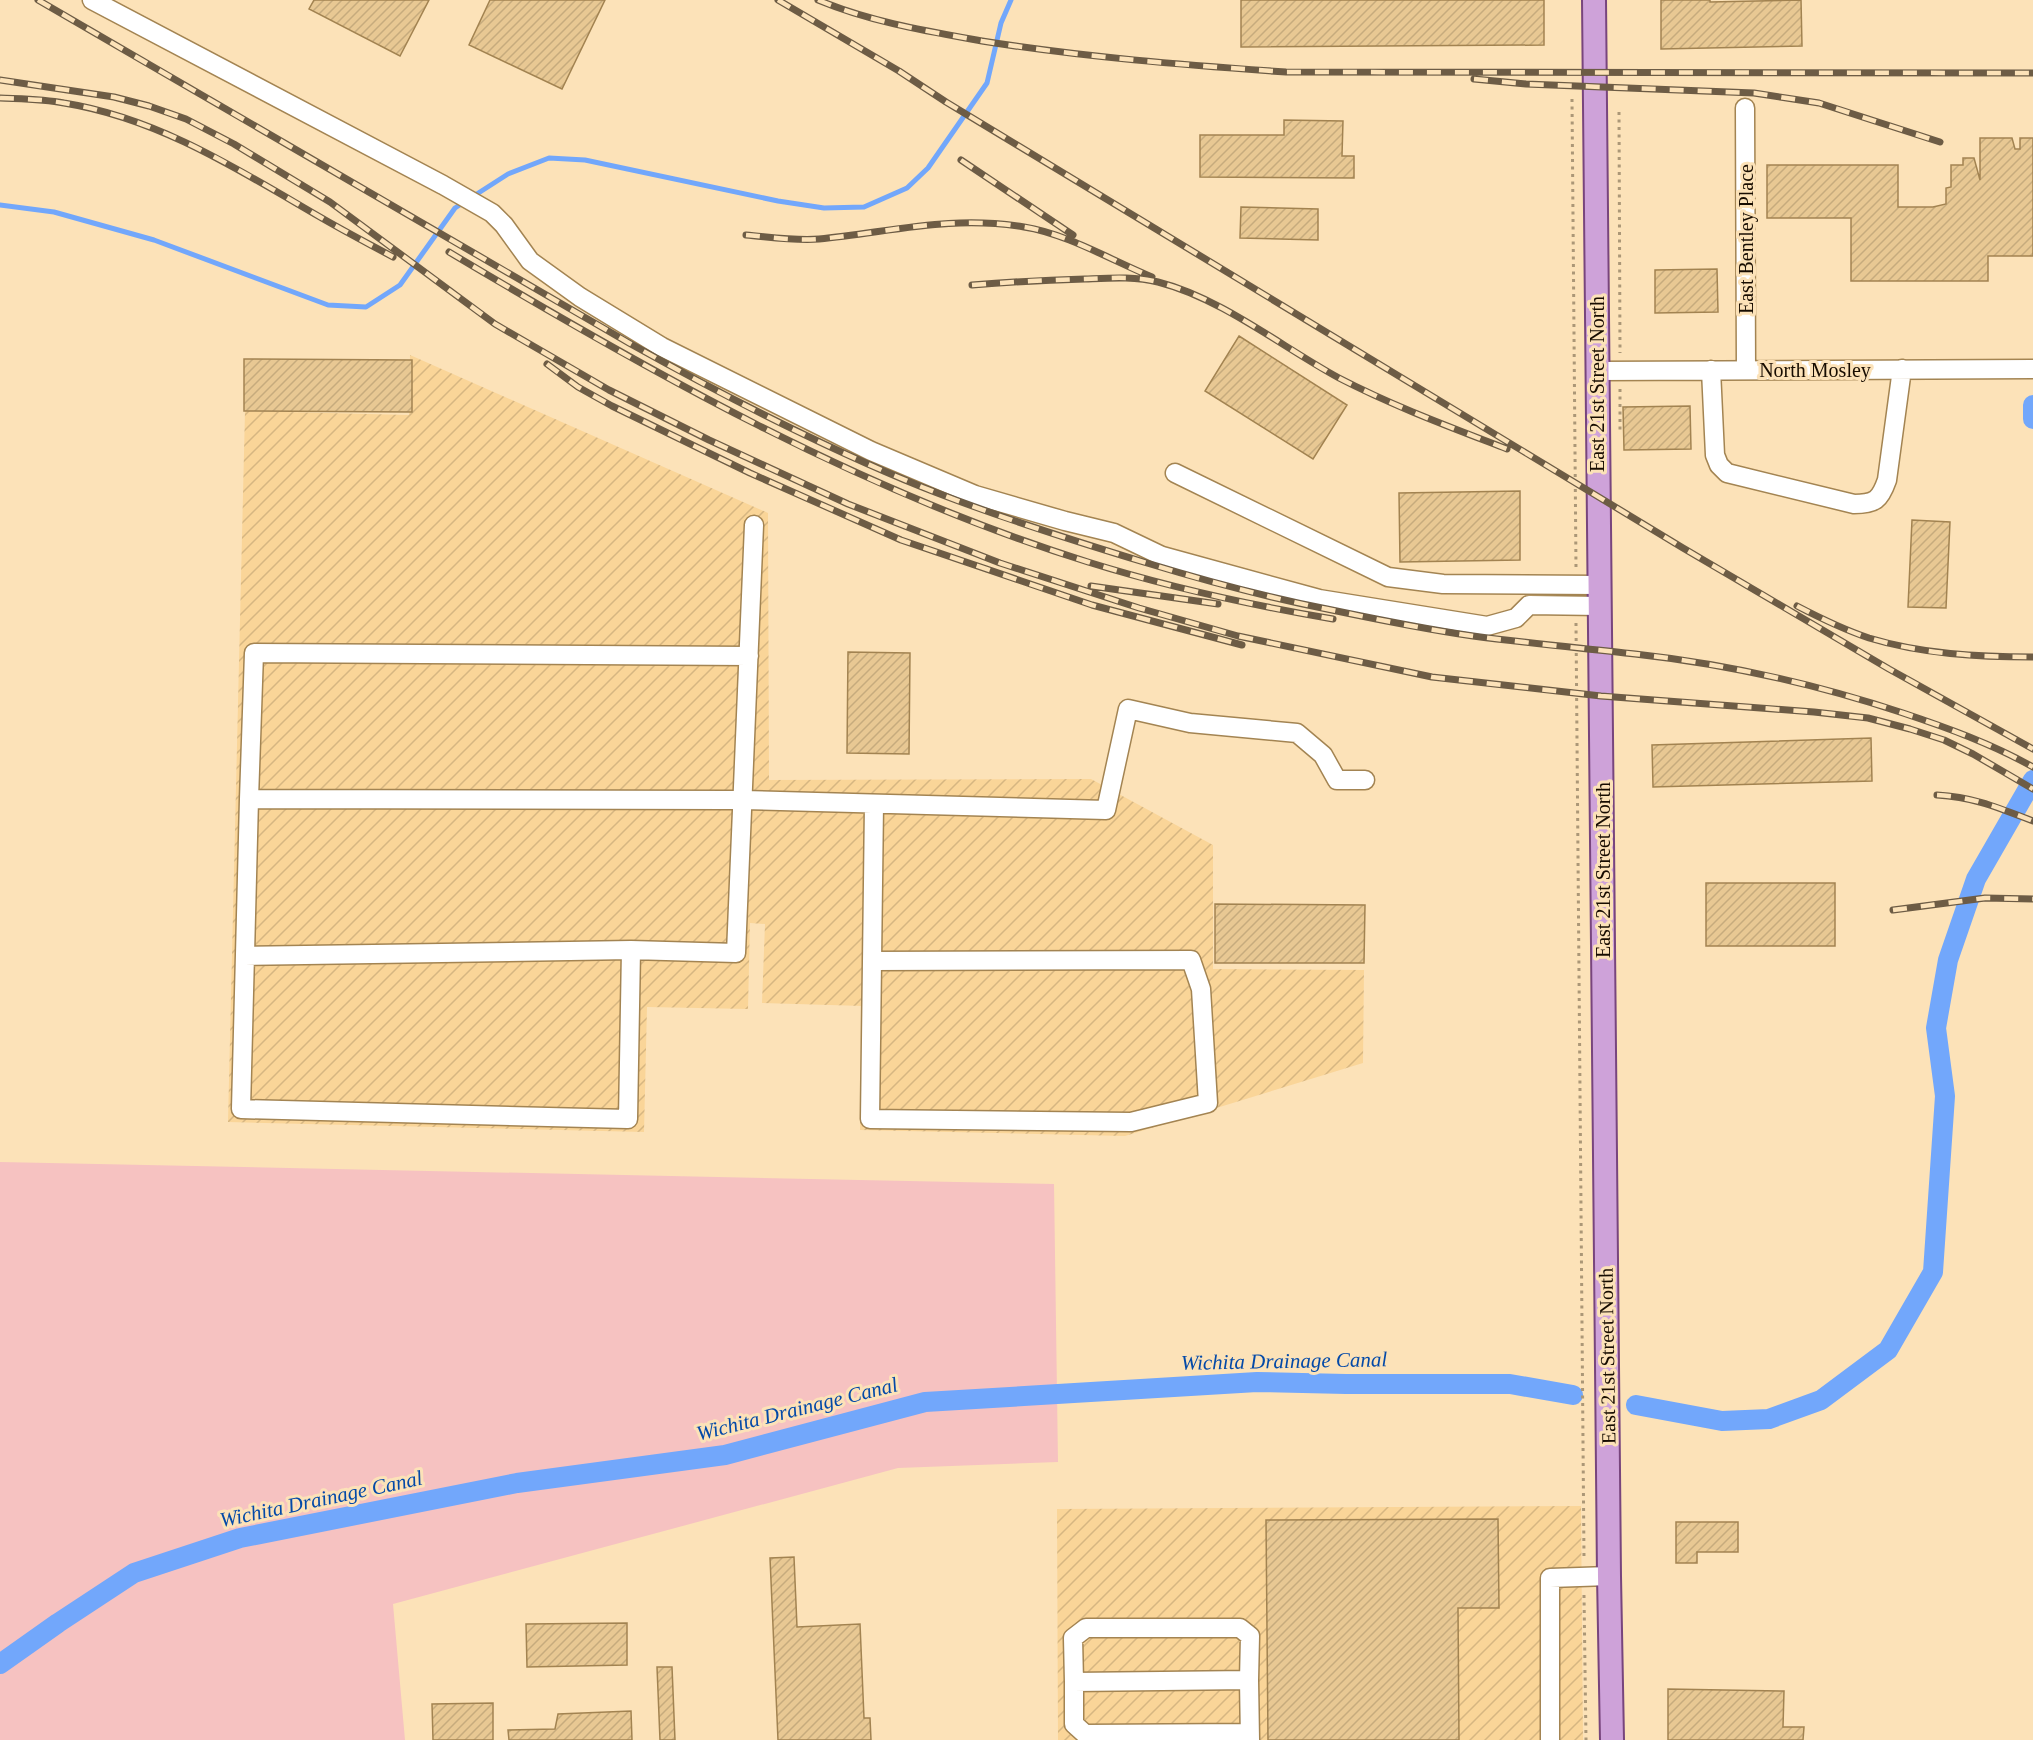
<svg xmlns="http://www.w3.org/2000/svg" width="2033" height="1740" viewBox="0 0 2033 1740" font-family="'Times New Roman',serif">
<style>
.industrial{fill:url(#industrial-furrows)}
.grass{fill:#f6c2c1}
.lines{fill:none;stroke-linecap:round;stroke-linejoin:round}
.stream{stroke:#72a7fb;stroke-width:5}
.canal{stroke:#72a7fb;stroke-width:20}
.building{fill:url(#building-hatch);stroke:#a28351;stroke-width:1.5}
.minor-casing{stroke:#a38452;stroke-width:21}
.major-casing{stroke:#78457d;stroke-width:26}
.path{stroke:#ab9777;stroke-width:3;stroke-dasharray:3 4.5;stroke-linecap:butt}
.minor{stroke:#fff;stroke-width:18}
.major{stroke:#cea2d9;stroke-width:22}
.rail-casing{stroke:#6d5c45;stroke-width:7}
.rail{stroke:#fce2b8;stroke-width:4.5;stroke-dasharray:14;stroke-linecap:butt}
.labels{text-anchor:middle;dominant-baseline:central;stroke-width:6;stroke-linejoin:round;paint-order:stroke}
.street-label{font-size:20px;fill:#170c00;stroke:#fce2b8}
.water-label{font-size:21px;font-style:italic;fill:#0349a8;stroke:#fce2b8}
</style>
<defs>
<pattern id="industrial-furrows" width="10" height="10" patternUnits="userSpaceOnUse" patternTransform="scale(1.5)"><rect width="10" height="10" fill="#fad598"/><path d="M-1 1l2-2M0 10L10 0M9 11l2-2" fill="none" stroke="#d6b681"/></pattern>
<pattern id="building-hatch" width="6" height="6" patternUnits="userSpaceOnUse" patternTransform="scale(1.5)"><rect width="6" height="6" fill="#e8c893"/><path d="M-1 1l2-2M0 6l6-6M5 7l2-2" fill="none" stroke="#c6ab7d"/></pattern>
</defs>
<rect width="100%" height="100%" fill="#fce2b8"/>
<path class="industrial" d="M410,355L768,513L769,780L1091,779L1213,845V969L1364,970L1363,1063L1125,1136L860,1130L863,1006L762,1003L765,924L750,923L748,1009L647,1007L644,1132L228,1122L245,411L409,415Z
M1581,1506L1583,1740H1058L1057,1509Z"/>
<path class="grass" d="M0,1162L1054,1184L1058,1462L898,1468L393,1604L405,1740H0Z"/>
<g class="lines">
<path class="stream" d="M0,205L54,212L154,240L328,305L366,307L400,285L455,208L508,174L549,158L585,160L778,201L824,208L864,207L907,188L928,168L987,83L1001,23L1011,0"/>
<path class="canal" d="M2033,405V419
M1636,1405L1722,1421L1769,1419L1821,1400L1888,1350L1933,1272L1945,1096L1936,1028L1948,960L1976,879L2033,780
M0,1664L58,1623L134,1573L240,1538L517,1483L725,1455L925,1402L1257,1382L1346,1384H1510L1573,1395"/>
</g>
<path class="building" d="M314,0H429L400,56L309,9Z
M490,0H605L562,89L469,45Z
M1241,0H1544V45L1241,47Z
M1661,0H1710V2L1801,0L1802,46L1661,49Z
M1284,120L1343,121L1342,156H1354V178L1200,177V135H1284Z
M1980,138H2012L2015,149H2020V138H2033V256H1988V281H1851V218H1767V165H1898V207H1933L1946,204V188L1951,187V165H1963V158H1974L1980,180Z
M1241,207L1318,209V240L1240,238Z
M1717,269L1718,312L1655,313V270Z
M1239,336L1347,405L1313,459L1205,391Z
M244,359L412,360V412L244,411Z
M1690,406L1691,449L1624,450L1623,407Z
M1520,491V560L1400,562L1399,493Z
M1912,520L1950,522L1946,608L1908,607Z
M848,652L910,653L909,754L847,753Z
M1871,738L1872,781L1653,787L1652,745Z
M1706,883H1835V946H1706Z
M1215,904L1365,905L1364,963H1215Z
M1498,1519L1499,1608H1458L1459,1740H1268L1266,1520Z
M1676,1522H1738V1552H1697V1563H1676Z
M794,1557L797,1627L860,1624L864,1718H870L871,1740H778L770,1558Z
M627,1623V1665L527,1667L526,1624Z
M657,1667H672L675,1740H660Z
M1668,1689L1784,1691L1783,1727H1804L1803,1740H1668Z
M493,1703V1740H433L432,1704Z
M631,1711L632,1740H509L508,1730L555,1729L558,1714Z"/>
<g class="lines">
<g class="minor-casing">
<path id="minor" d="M92,0L443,185L492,213L504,225L530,261L580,297L662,347L871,451L975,495L1065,521L1114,533L1162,556L1319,599L1487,626L1516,618L1529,605L1600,606
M1745,108L1746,370
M1711,370L1715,455L1719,465L1727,473L1854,504C1875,504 1880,500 1887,480L1902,369
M1598,371L2033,369
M1175,473L1388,577L1443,584L1599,585
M754,525L736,953L631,950L628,1119L241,1109L249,799L727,800H743L1106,810L1128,709L1190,723L1297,733L1323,755L1337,780H1365
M249,799L254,653L749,656
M245,956L631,950
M872,961L1191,960L1201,989L1208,1103L1131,1122L870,1119L874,804
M1074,1682L1073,1638L1086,1628H1240L1250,1636L1249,1680
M1250,1733L1085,1734L1074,1724V1682L1249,1680L1250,1740
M1550,1740V1578L1609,1576"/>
</g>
<g class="major-casing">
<path id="major" d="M1594,0L1609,1576L1612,1740"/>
</g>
<path class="path" d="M1572,99L1576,568
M1619,112L1620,353
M1620,389V434
M1576,623L1584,1558
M1584,1595L1586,1740"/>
<use href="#minor" class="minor"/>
<use href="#major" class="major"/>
<g class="rail-casing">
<path id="rail" d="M38,0L629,343C724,396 821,446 922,487C995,516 1071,540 1147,563C1206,581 1266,597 1327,609C1375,619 1424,629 1473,636C1527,643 1581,648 1635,654C1726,664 1816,684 1903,713C1948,728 1992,744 2033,767
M778,0L899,71L946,102L1683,548L1889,669L2033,749
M818,0C871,22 926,31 982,41C1083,57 1184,65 1286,72L2033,73
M1474,79L1526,84L1754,93L1819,103L1940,142
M0,80L114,97L149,106L186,119L234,144L330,202L495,324L609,390L709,440L848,504L1000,563L1139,608L1238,636L1432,677L1601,696L1814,712L1868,718L1910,729L1944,740L1973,754L2033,789
M0,98C21,99 43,99 64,103C158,118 239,170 320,217C344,231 369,244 393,257
M961,160L1073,235
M746,235C770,237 795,241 819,239C891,232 951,215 1024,227C1065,233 1113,261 1152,277
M449,252C652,373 860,491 1088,562C1168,587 1250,605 1333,619
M972,285C1010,282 1047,280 1085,279C1109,278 1135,276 1158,282C1221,298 1282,347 1339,378C1393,406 1450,427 1507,449
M547,364L578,387L612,406L750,473L901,540L1092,605L1242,645
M1091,586L1218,604
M1797,606C1820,618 1845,630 1869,638C1922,654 1978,657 2033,657
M1937,795C1974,797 1999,808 2033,821
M1893,910L1985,898L2033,899"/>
</g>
<use href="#rail" class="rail"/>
</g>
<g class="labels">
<g class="street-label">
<text transform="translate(1746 239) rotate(-90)">East Bentley Place</text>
<text x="1815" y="370">North Mosley</text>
<text transform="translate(1597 384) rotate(-90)">East 21st Street North</text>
<text transform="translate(1603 870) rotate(-90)">East 21st Street North</text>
<text transform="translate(1607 1356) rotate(-91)">East 21st Street North</text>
</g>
<g class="water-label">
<text transform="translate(1284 1361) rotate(-1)">Wichita Drainage Canal</text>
<text transform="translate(797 1409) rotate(-14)">Wichita Drainage Canal</text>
<text transform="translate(321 1499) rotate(-12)">Wichita Drainage Canal</text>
</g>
</g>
</svg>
